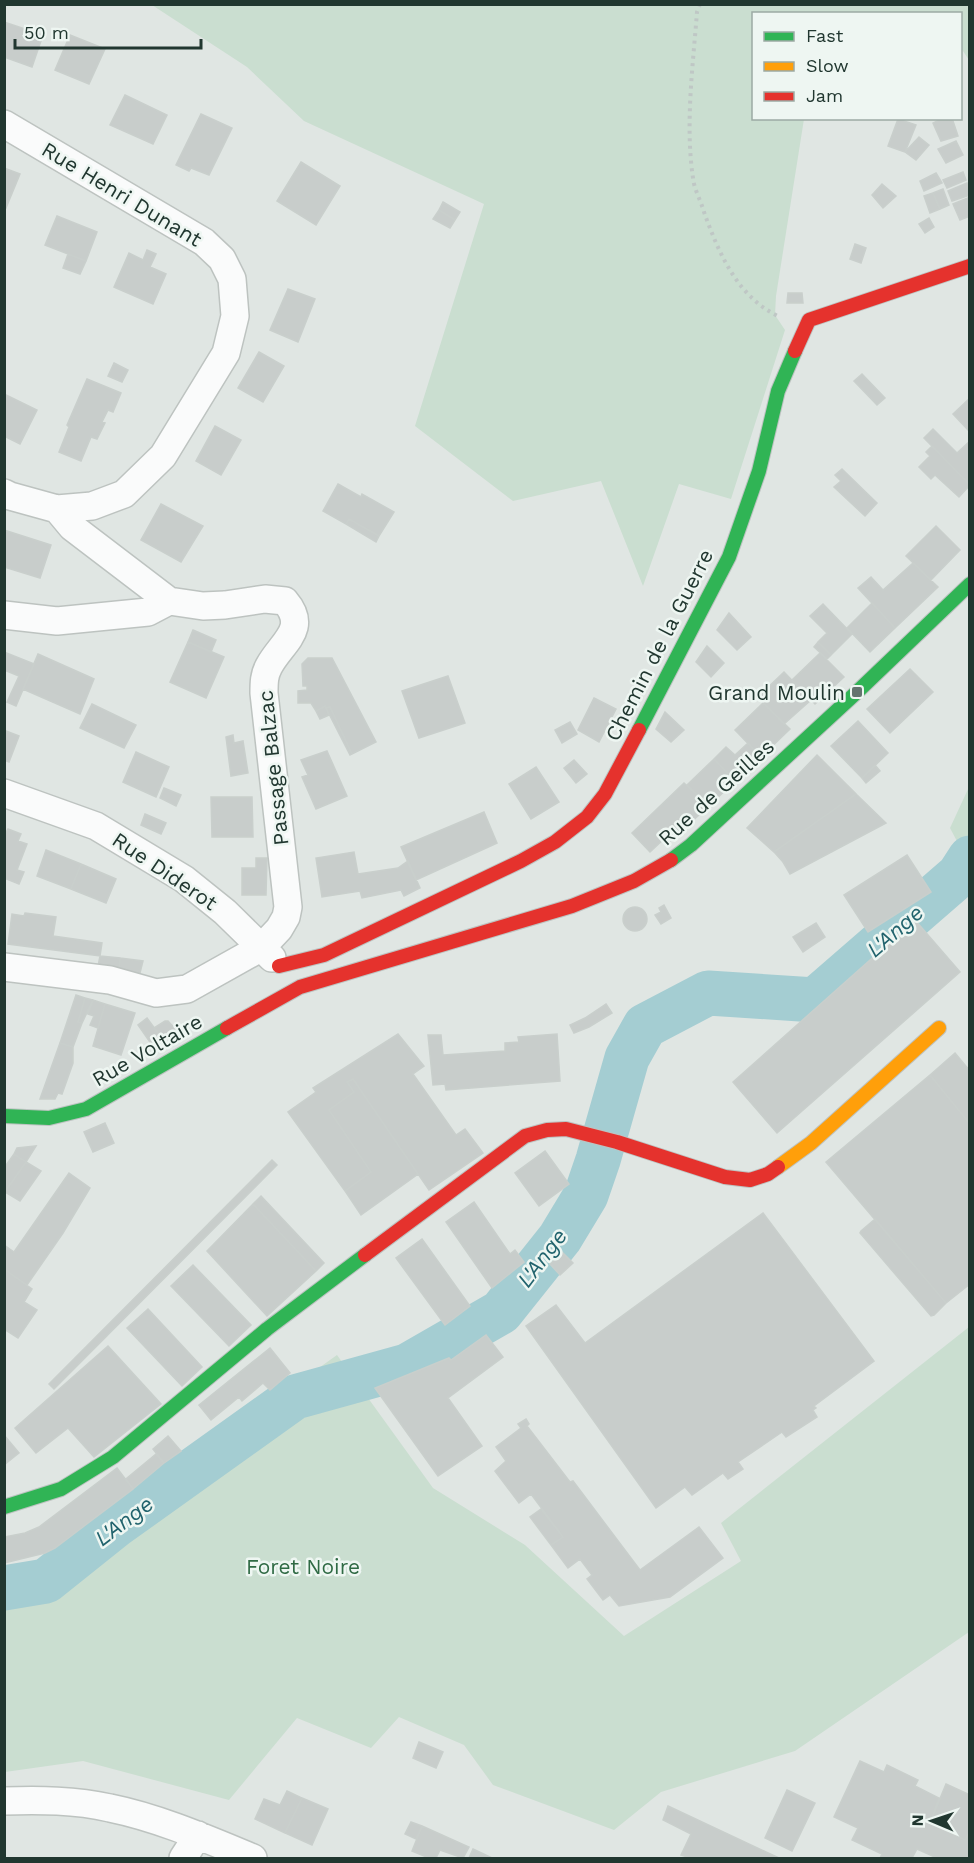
<svg xmlns="http://www.w3.org/2000/svg" width="974" height="1863" viewBox="0 0 974 1863" font-family="'Work Sans',sans-serif">
<style>
.green{fill:#caded0}
.lines{fill:none;stroke-linecap:round;stroke-linejoin:round}
.river{stroke:#a4cdd2;stroke-width:45}
.building{fill:#c8cdcb;stroke:#c9cfcc;stroke-width:1.5}
.street-casing{stroke:#bdc3c0;stroke-width:30}
.fast-casing{stroke:#bdc3c1;stroke-width:16}
.slow-casing{stroke:#bdc3c1;stroke-width:16}
.jam-casing{stroke:#bdc3c1;stroke-width:16}
.path{stroke:#bfc7c5;stroke-width:4;stroke-dasharray:3 4.5;stroke-linecap:butt}
.street{stroke:#fafbfb;stroke-width:27}
.fast{stroke:#30b455;stroke-width:14}
.slow{stroke:#ff9f0a;stroke-width:14}
.jam{stroke:#e5322d;stroke-width:14}
.poi-dot{fill:#64746f;stroke:#eef6f2;stroke-width:2}
.labels{text-anchor:middle;dominant-baseline:central;stroke-width:5;stroke-linejoin:round;paint-order:stroke}
.street-label{font-size:21px;fill:#213730;stroke:#eef6f2}
.poi-label{font-size:21px;fill:#213730;stroke:#eef6f2;text-anchor:end}
.park-label{font-size:21px;fill:#2f6a44;stroke:#eef6f2}
.water-label{font-size:22px;font-style:italic;fill:#21636d;stroke:#eef6f2}
</style>
<rect width="100%" height="100%" fill="#e0e6e3"/>
<path class="green" d="M152,5H969V60L961,48L960,14H754V118L804,119L776,296L775,315L785,330L731,499L679,484L643,586L601,481L513,501L415,426L484,204L304,121L247,67Z
M969,787H970L969,864L950,828Z
M969,1327V1632L795,1751L661,1792L614,1830L493,1785L464,1745L399,1717L371,1748L297,1718L229,1800L83,1761L5,1772V1572L49,1561L337,1355L433,1488L525,1545L624,1636L741,1561L721,1523Z"/>
<g class="lines">
<path class="river" d="M4,1588L46,1581L116,1525L295,1397L407,1366L501,1312L560,1238L586,1195L598,1160L627,1058L645,1026L708,993L815,1000L959,875L970,858"/>
</g>
<path class="building" d="M4,22L43,35L32,67L4,57Z
M70,35L105,49L89,84L55,70Z
M125,95L167,115L153,144L110,125Z
M201,114L232,128L209,175L191,168L189,171L176,165Z
M943,118H952L958,136L941,141L933,123Z
M898,119L916,125L905,152L888,146Z
M919,137L929,145L916,160L905,152Z
M956,141L963,155L946,163L938,149Z
M301,162L340,186L316,225L277,201Z
M4,168L20,174L6,208L4,207Z
M963,172L966,180L947,188L943,180Z
M936,173L942,183L924,191L920,181Z
M967,183L970,195L952,201L948,191Z
M882,184L896,196L883,208L872,195Z
M943,189L949,205L940,209L933,193Z
M933,193L940,209L930,213L924,196Z
M970,197V216L960,220L953,204Z
M443,202L460,212L455,220L439,210Z
M439,210L455,220L450,228L433,219Z
M57,216L97,232L86,261L45,245Z
M929,218L934,227L925,233L919,224Z
M855,244L866,248L861,263L850,259Z
M147,250L156,254L150,267L166,274L153,304L114,287L129,253L143,260Z
M68,254L86,261L80,274L63,268Z
M288,289L315,299L298,342L270,330Z
M788,293H802L803,303H787Z
M259,352L284,366L263,402L238,388Z
M114,363L128,370L122,382L108,376Z
M862,374L885,398L877,405L854,381Z
M87,379L121,393L113,412L108,410L102,422L105,423L97,439L91,437L81,461L59,452L69,427L67,425Z
M4,394L37,410L20,444L4,436Z
M970,398V432L953,414Z
M215,426L241,440L221,475L196,461Z
M933,429L957,453L970,441V485L924,438Z
M932,446L970,485L959,497L935,475L931,479L919,467L930,456L926,452Z
M842,469L877,503L865,516L834,487L841,481L835,475Z
M338,484L361,497L362,494L394,512L379,536L349,519L346,524L323,511Z
M161,504L203,526L181,562L141,540Z
M349,519L379,536L376,542L346,524Z
M936,526L960,550L931,580L906,556Z
M4,530L51,545L40,578L4,567Z
M913,563L938,587L895,628L858,588L871,577L883,590Z
M872,603L895,628L870,652L847,628Z
M823,604L852,634L831,655L818,642L827,633L810,616Z
M729,613L751,637L737,650L717,630Z
M193,630L216,640L211,652L188,642Z
M188,642L224,657L206,698L170,682Z
M818,642L831,655L827,659L814,647Z
M707,646L724,663L711,677L696,662Z
M4,652L34,664L16,706L7,702L19,676L4,670Z
M820,653L844,677L815,704L792,680Z
M38,654L94,679L80,714L23,689Z
M308,658H332L376,742L352,754L330,707L326,708L325,706L316,711L311,703H298V691L307,690V686H303L302,664Z
M910,669L933,692L890,733L867,709Z
M784,672L811,700L784,724L758,697Z
M448,676L465,723L419,738L402,691Z
M594,698L616,709L599,742L578,730Z
M763,703L790,729L761,757L735,730Z
M92,704L136,725L124,748L80,728Z
M325,706L329,715L320,719L316,711Z
M330,707L352,754L350,755L326,708Z
M665,712L684,730L671,742L656,729Z
M858,721L888,753L862,778L831,746Z
M570,722L577,734L562,743L555,730Z
M6,731L19,736L9,762L4,760Z
M233,735L234,743L243,741L248,773L231,776L226,737Z
M748,743L761,757L735,781L714,759L726,747L735,755Z
M327,751L347,796L316,809L302,777L308,775L301,760Z
M136,752L169,767L156,797L123,782Z
M817,755L856,794L774,852L747,828Z
M714,759L735,781L709,806L687,785Z
M574,760L587,774L576,783L564,768Z
M875,765L880,771L866,783L862,778Z
M536,767L559,802L531,819L509,784Z
M684,783L709,806L669,842L665,838L650,852L632,833Z
M164,788L181,795L176,806L160,798Z
M856,794L886,823L790,874L783,862L774,852Z
M211,797H252L253,837H212Z
M484,812L497,843L416,880L401,847Z
M145,814L166,823L161,834L141,825Z
M8,829L21,834L18,841L27,844L17,870L24,872L19,884L4,878V836Z
M46,850L81,864L71,889L37,876Z
M354,852L358,874L398,868L408,861L420,888L404,896L401,890L362,898L360,891L322,897L316,858Z
M907,855L931,892L868,932L844,895Z
M256,858H267L266,895H242V868H256Z
M81,864L116,879L106,903L71,889Z
M664,905L671,918L661,924L655,915L661,912L659,908Z
M623 919a12 12 0 1 1 24 0a12 12 0 1 1-24 0Z
M25,913L56,917L53,936L102,943L100,956L8,944L12,914L24,916Z
M915,920L960,972L777,1133L733,1082Z
M816,923L825,937L803,952L793,937Z
M100,956L120,958L119,969L98,966Z
M120,958L143,961L140,973L119,969Z
M76,995L85,998L78,1022L82,1023L73,1047L60,1043Z
M85,998L93,1000L82,1023L78,1022Z
M93,1000L105,1004L98,1028L90,1025L94,1016L88,1014Z
M105,1004L135,1013L121,1055L93,1046Z
M606,1004L612,1013L589,1027L574,1033L570,1025L585,1018Z
M147,1018L164,1041L154,1048L138,1025Z
M165,1021H168L177,1031L164,1041L154,1028Z
M398,1034L424,1066L413,1074L456,1135L465,1129L483,1153L429,1190L353,1079L347,1082L354,1092L329,1110L371,1172L345,1191L288,1112L316,1092L313,1088Z
M557,1034L560,1081L446,1090L445,1084L433,1085L428,1035H441L443,1055L505,1051V1043L519,1042L518,1037Z
M60,1043L73,1047V1063L62,1094L58,1093L55,1099H40Z
M955,1053L970,1071V1124L930,1075Z
M930,1075L970,1124V1284L946,1303L826,1162Z
M353,1079L418,1174L361,1215L345,1191L371,1172L329,1110L354,1092L347,1082Z
M105,1123L114,1143L93,1152L84,1132Z
M36,1146L26,1162L14,1154L17,1148Z
M545,1151L569,1184L539,1206L515,1173Z
M14,1154L26,1162L4,1193V1168Z
M272,1160L277,1165L54,1389L49,1384Z
M26,1162L41,1171L20,1201L5,1192Z
M69,1173L90,1188L63,1233L27,1285L4,1269V1245L14,1252Z
M261,1196L324,1263L316,1271L253,1204Z
M474,1202L510,1254L515,1250L524,1262L492,1288L446,1222Z
M253,1204L316,1271L267,1316L207,1251Z
M763,1213L874,1361L814,1406L816,1408L813,1410L817,1417L786,1437L782,1432L738,1462L743,1469L728,1479L723,1473L692,1495L685,1487L656,1508L526,1326L556,1305L585,1343Z
M875,1219L946,1303L934,1315L931,1316L860,1233L861,1231Z
M422,1239L470,1306L445,1325L396,1258Z
M562,1252L573,1263L560,1275L550,1264Z
M193,1265L251,1325L229,1346L171,1286Z
M4,1269L32,1289L24,1302L37,1310L18,1338L4,1329Z
M148,1309L202,1367L182,1386L127,1328Z
M486,1335L503,1357L448,1398L482,1446L438,1476L375,1388L449,1358L451,1360Z
M108,1346L161,1404L94,1457L68,1428L36,1453L15,1428Z
M270,1348L290,1373L270,1390L263,1383L242,1401L239,1397L211,1420L199,1405Z
M526,1419L529,1424L527,1426L570,1482L573,1481L640,1570L699,1527L723,1558L670,1597L619,1606L610,1595L603,1600L587,1579L592,1575L580,1559L568,1568L551,1545L563,1537L531,1494L519,1503L495,1471L506,1461L496,1447L521,1428L518,1424Z
M4,1435L19,1453L4,1465Z
M168,1436L181,1451L164,1463L153,1449Z
M156,1454L164,1463L133,1489L126,1479Z
M117,1468L133,1489L55,1548L45,1553L4,1563V1537L25,1533L39,1527Z
M541,1509L563,1537L551,1545L530,1517Z
M419,1742L443,1752L436,1768L413,1758Z
M860,1761L884,1772L887,1765L918,1780L915,1786L939,1798L930,1823L965,1840L970,1830V1858H937L917,1849L912,1858H880L882,1854L852,1840L858,1828L834,1817Z
M946,1784L970,1795V1830L965,1840L930,1823Z
M787,1790L815,1803L792,1851L765,1838Z
M287,1791L302,1798L285,1833L255,1819L264,1799L280,1805Z
M302,1798L328,1809L312,1845L285,1833Z
M668,1806L779,1858H691L681,1855L691,1834L663,1820Z
M411,1822L422,1826L416,1839L405,1834Z
M422,1826L469,1847L463,1858L440,1850L436,1858H429L412,1851Z
M473,1849L492,1858H469Z"/>
<g class="lines">
<g class="street-casing">
<path id="street" d="M4,124L204,242L222,259L232,279L235,316L226,353L163,456L124,494L92,506L57,509L10,496L4,493
M4,615L57,621L148,612L169,601
M4,793L96,826L184,879L225,912L272,958
M4,967L110,980L156,993L187,989L262,947L279,929L286,917L288,907L264,693C264,683 264,675 269,666C282,642 309,629 285,601L265,599L225,605L203,606L169,601L72,527L57,509
M4,1801C40,1800 75,1800 110,1808C159,1818 207,1839 253,1858
M183,1858L198,1835"/>
</g>
<g class="fast-casing">
<path id="fast" d="M639,730L729,557L759,471L778,391L795,351
M671,860L691,845L857,692L970,584
M4,1116L49,1118L86,1109L227,1028
M4,1507L61,1489L113,1457L267,1329L365,1255"/>
</g>
<g class="slow-casing">
<path id="slow" d="M778,1167L811,1143L939,1028"/>
</g>
<g class="jam-casing">
<path id="jam" d="M795,351L809,320L970,266
M279,966L324,955L521,861L555,842L587,817L605,794L639,730
M227,1028L300,987L572,906L634,881L671,860
M365,1255L525,1136L547,1130L566,1129L617,1142L725,1177L750,1180L768,1174L778,1167"/>
</g>
<path class="path" d="M700,4L697,12C693,65 685,125 693,178C694,189 701,201 704,212C719,254 738,298 780,317"/>
<use href="#street" class="street"/>
<use href="#fast" class="fast"/>
<use href="#slow" class="slow"/>
<use href="#jam" class="jam"/>
</g>
<rect class="poi-dot" x="851" y="686" width="12" height="12" rx="3"/>
<g class="labels">
<g class="street-label">
<text transform="translate(122 194) rotate(31)">Rue Henri Dunant</text>
<text transform="translate(659 645) rotate(-63)">Chemin de la Guerre</text>
<text transform="translate(273 768) rotate(-96)">Passage Balzac</text>
<text transform="translate(716 792) rotate(-42)">Rue de Geilles</text>
<text transform="translate(165 871) rotate(34)">Rue Diderot</text>
<text transform="translate(147 1050) rotate(-30)">Rue Voltaire</text>
</g>
<g class="poi-label">
<text x="845" y="692">Grand Moulin</text>
</g>
<g class="park-label">
<text x="303" y="1566">Foret Noire</text>
</g>
<g class="water-label">
<text transform="translate(895 931) rotate(-41)">L'Ange</text>
<text transform="translate(542 1258) rotate(-53)">L'Ange</text>
<text transform="translate(124 1521) rotate(-37)">L'Ange</text>
</g>
</g>
<rect width="974" height="1863" fill="none" stroke="#213730" stroke-width="12"/>
<rect x="752" y="12" width="210" height="108" fill="#eef6f2" stroke="#9caaa4" stroke-width="1.5"/>
<rect x="764" y="32" width="30" height="9" fill="#30b455" stroke="#9caaa4" stroke-width="1.5"/>
<text x="806" y="42" font-size="18" fill="#213730">Fast</text>
<rect x="764" y="62" width="30" height="9" fill="#ff9f0a" stroke="#9caaa4" stroke-width="1.5"/>
<text x="806" y="72" font-size="18" fill="#213730">Slow</text>
<rect x="764" y="92" width="30" height="9" fill="#e5322d" stroke="#9caaa4" stroke-width="1.5"/>
<text x="806" y="102" font-size="18" fill="#213730">Jam</text>
<g transform="translate(932 1821) rotate(272)" stroke="#eef6f2" stroke-width="4.5" paint-order="stroke">
<path d="M0-4.5L10 22L0 15L-10 22Z" fill="#213730"/>
<text y="-9" font-size="16" font-weight="bold" text-anchor="middle" fill="#213730">N</text>
</g>
<path d="M15 39v9h186v-9" fill="none" stroke="#213730" stroke-width="3"/>
<text x="24" y="39" font-size="18" fill="#213730" stroke="#eef6f2" stroke-width="4.5" paint-order="stroke">50 m</text>
</svg>
